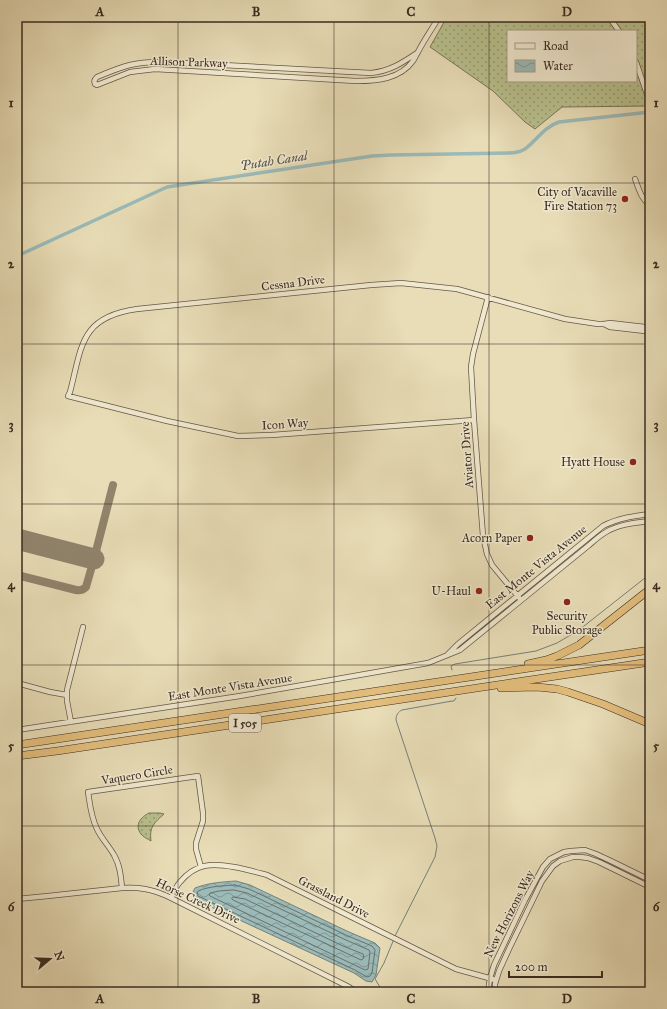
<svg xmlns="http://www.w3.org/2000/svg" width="667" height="1009" viewBox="0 0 667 1009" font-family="'IM FELL Great Primer',serif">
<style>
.grass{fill:url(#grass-dots);stroke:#787656;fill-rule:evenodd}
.water{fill:url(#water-waves);stroke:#74817b}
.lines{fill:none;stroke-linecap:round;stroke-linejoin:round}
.shore{stroke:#6a726c;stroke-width:1}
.stream{stroke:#74817b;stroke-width:1}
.canal{stroke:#9bbab8;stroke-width:3.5}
.taxiway{stroke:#90846c;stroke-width:8}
.runway{stroke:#90846c;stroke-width:21}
.minor-casing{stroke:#655846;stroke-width:6}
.highway-casing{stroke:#392b20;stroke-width:8}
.minor{stroke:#f0e9d0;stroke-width:4.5}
.highway{stroke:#e4be7c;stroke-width:7}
.grid{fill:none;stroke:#392b20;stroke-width:1;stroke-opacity:0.55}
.poi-dot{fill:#8f2418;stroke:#f0e9d0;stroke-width:1.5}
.labels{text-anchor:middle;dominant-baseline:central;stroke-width:3;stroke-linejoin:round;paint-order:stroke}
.shield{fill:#f0e9d0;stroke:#706455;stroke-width:1}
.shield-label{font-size:11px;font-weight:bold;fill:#392b20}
.street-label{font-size:12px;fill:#392b20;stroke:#f0e9d0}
.poi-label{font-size:12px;fill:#392b20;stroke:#f0e9d0;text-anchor:end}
.water-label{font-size:13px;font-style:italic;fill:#524f46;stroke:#f0e9d0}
.neatline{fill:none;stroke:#392b20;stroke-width:1.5}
.grid-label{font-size:13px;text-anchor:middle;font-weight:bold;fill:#392b20}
</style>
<defs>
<pattern id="grass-dots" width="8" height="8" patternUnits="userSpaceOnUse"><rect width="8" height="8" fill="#b8c08d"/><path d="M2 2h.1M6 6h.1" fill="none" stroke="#979c73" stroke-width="1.8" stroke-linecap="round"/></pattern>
<pattern id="water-waves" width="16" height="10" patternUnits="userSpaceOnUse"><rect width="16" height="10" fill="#9bbab8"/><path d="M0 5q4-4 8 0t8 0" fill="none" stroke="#7f9795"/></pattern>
</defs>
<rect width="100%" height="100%" fill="#e8ddb7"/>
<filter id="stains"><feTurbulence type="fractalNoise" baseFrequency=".005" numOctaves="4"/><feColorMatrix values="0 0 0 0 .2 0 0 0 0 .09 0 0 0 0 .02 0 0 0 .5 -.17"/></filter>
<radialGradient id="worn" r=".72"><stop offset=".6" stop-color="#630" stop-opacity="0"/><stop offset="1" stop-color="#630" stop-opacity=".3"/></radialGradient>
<path class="grass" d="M447,17H650V106L562,107L535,129L525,122L493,91L430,47ZM508,31H636V81H508Z
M149,813H160L164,814C154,823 149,827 151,841C148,839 143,837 141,834C134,825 141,817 149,813Z"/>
<path class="water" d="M236,881L250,885L349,932L375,943L380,948L376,975L372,982L366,981L354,973L194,899L192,894L195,888C208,883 221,882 236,881Z"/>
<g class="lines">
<path class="shore" d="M235,885L249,889L348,936L372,946L375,950L372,973L370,976L367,977L355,970L198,896L197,894L198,891C210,886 222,886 235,885Z
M234,890L247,893L346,940L369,950L370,952L368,969L365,970L210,896L209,895L210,893L219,891Z
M233,897L245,899L343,946L363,954L364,956L363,959L361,960L233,900L232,899Z"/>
<path class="stream" d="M452,670L451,666L455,664L536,651L557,643L579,630L650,574
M395,936L435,857L437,846L435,838L396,720C396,715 398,712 402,710L452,701H454L456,698
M383,992L375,979L384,963L394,939"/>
<path class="canal" d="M17,256L167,187L372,156L391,155L509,153C515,153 520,152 525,149C537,140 544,127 559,122L650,112"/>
<path class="taxiway" d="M17,575L76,590C80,591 83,590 86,587L94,559L113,485"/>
<path class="runway" d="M17,539L94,559"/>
<g class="minor-casing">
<path id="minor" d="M609,17L619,31
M417,53C402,63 390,71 371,73L165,62C136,61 123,66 97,77C94,80 94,81 95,84L97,85L130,72L155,69L356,81C377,81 400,79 413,61C415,58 416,55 418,52C424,40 432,29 439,17
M636,62L650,103
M635,179C639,189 641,199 650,205
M488,297L473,354L471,367L474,420L483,536L487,554L492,565L521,600
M604,324L610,327L645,331L650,330
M650,338L649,347L650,366
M474,420L272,435L238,436L167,421L68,396L70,392C82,346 80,317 137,309L371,285L401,283L457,289L565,319L598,324H604L610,323L645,327L650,329
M448,654L458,644L603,526C618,518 634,516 650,514
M17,683L50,692L67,695
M71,722L67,701V690L83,627
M17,730L240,696L428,663L460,650L588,546C594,541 599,536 606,532C619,524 635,523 650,521
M122,888C121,877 120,865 114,855C109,846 101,838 97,829C91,817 90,805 88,792L198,776L203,813V821L196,843V849L201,867
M171,898C174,893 176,886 180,882C196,863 212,863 234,867C246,869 256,872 267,875L456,969L496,980
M17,899L48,896L122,888C139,887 151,889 167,896L349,987L356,992
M488,992L490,978L494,965L525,900L543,867L550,859L564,852L571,851L585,850L596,854L609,860L650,880
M495,992V984L499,971L509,949L542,881L553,866L560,861L573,857H580L588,858L599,862L650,887"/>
</g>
<g class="highway-casing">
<path id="highway" d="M528,664L546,660L557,656L579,645L650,589
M501,688L537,687L557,689L568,692L603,704L650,724
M17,745L650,650
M17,756L57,751L650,662"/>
</g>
<use href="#minor" class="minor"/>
<use href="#highway" class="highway"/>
</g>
<path class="grid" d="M178,17V992M334,17V992M489,17V992M17,183H650M17,344H650M17,504H650M17,665H650M17,826H650"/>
<g class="poi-dot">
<circle cx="625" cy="199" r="4"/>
<circle cx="633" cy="462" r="4"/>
<circle cx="530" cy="538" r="4"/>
<circle cx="479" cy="591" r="4"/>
<circle cx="567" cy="602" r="4"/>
</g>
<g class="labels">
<rect class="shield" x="229" y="714" width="32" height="18" rx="3"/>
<g class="shield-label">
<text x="245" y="723">I 505</text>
</g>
<g class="street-label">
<text transform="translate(189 62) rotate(2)">Allison Parkway</text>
<text transform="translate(293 283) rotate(-7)">Cessna Drive</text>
<text transform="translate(285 424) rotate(-4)">Icon Way</text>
<text transform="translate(467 455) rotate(-94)">Aviator Drive</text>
<text transform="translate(536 567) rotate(-39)">East Monte Vista Avenue</text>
<text transform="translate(230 687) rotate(-9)">East Monte Vista Avenue</text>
<text transform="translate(137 775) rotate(-9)">Vaquero Circle</text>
<text transform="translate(334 897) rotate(27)">Grassland Drive</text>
<text transform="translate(198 901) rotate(25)">Horse Creek Drive</text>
<text transform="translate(509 914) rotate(-63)">New Horizons Way</text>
</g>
<g class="poi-label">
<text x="617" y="192">City of Vacaville<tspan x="617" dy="14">Fire Station 73</tspan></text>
<text x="625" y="462">Hyatt House</text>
<text x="522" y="538">Acorn Paper</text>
<text x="471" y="591">U-Haul</text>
<text x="567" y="616" text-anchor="middle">Security<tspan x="567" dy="14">Public Storage</tspan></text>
</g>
<g class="water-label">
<text transform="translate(274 161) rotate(-9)">Putah Canal</text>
</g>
</g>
<rect width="667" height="1009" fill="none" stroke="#e8ddb7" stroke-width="44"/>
<rect x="507" y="30" width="130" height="52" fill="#f0e9d0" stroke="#a79d8a"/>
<rect x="515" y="43" width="20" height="6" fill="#f0e9d0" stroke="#a79d8a"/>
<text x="543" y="50" font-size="12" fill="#392b20">Road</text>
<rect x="515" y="60" width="20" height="12" fill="url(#water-waves)" stroke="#a79d8a"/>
<text x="543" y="70" font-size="12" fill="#392b20">Water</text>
<g transform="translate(50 959) rotate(71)" stroke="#f0e9d0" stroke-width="3" paint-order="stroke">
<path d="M0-3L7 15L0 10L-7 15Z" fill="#392b20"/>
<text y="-6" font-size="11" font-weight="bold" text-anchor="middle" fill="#392b20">N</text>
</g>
<path d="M509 971v6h93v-6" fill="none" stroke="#392b20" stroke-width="2"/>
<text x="515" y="971" font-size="12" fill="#392b20" stroke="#f0e9d0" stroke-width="3" paint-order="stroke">200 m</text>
<rect x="22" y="22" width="623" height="965" class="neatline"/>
<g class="grid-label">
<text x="100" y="16">A</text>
<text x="256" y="16">B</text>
<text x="411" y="16">C</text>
<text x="567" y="16">D</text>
<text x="11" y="107">1</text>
<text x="656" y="107">1</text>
<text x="11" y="268">2</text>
<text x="656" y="268">2</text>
<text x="11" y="429">3</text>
<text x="656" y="429">3</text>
<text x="11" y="589">4</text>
<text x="656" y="589">4</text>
<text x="11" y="750">5</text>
<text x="656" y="750">5</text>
<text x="11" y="911">6</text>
<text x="656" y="911">6</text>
<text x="100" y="1003">A</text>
<text x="256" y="1003">B</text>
<text x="411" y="1003">C</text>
<text x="567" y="1003">D</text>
</g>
<rect width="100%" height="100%" filter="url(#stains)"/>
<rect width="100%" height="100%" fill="url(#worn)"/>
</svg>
